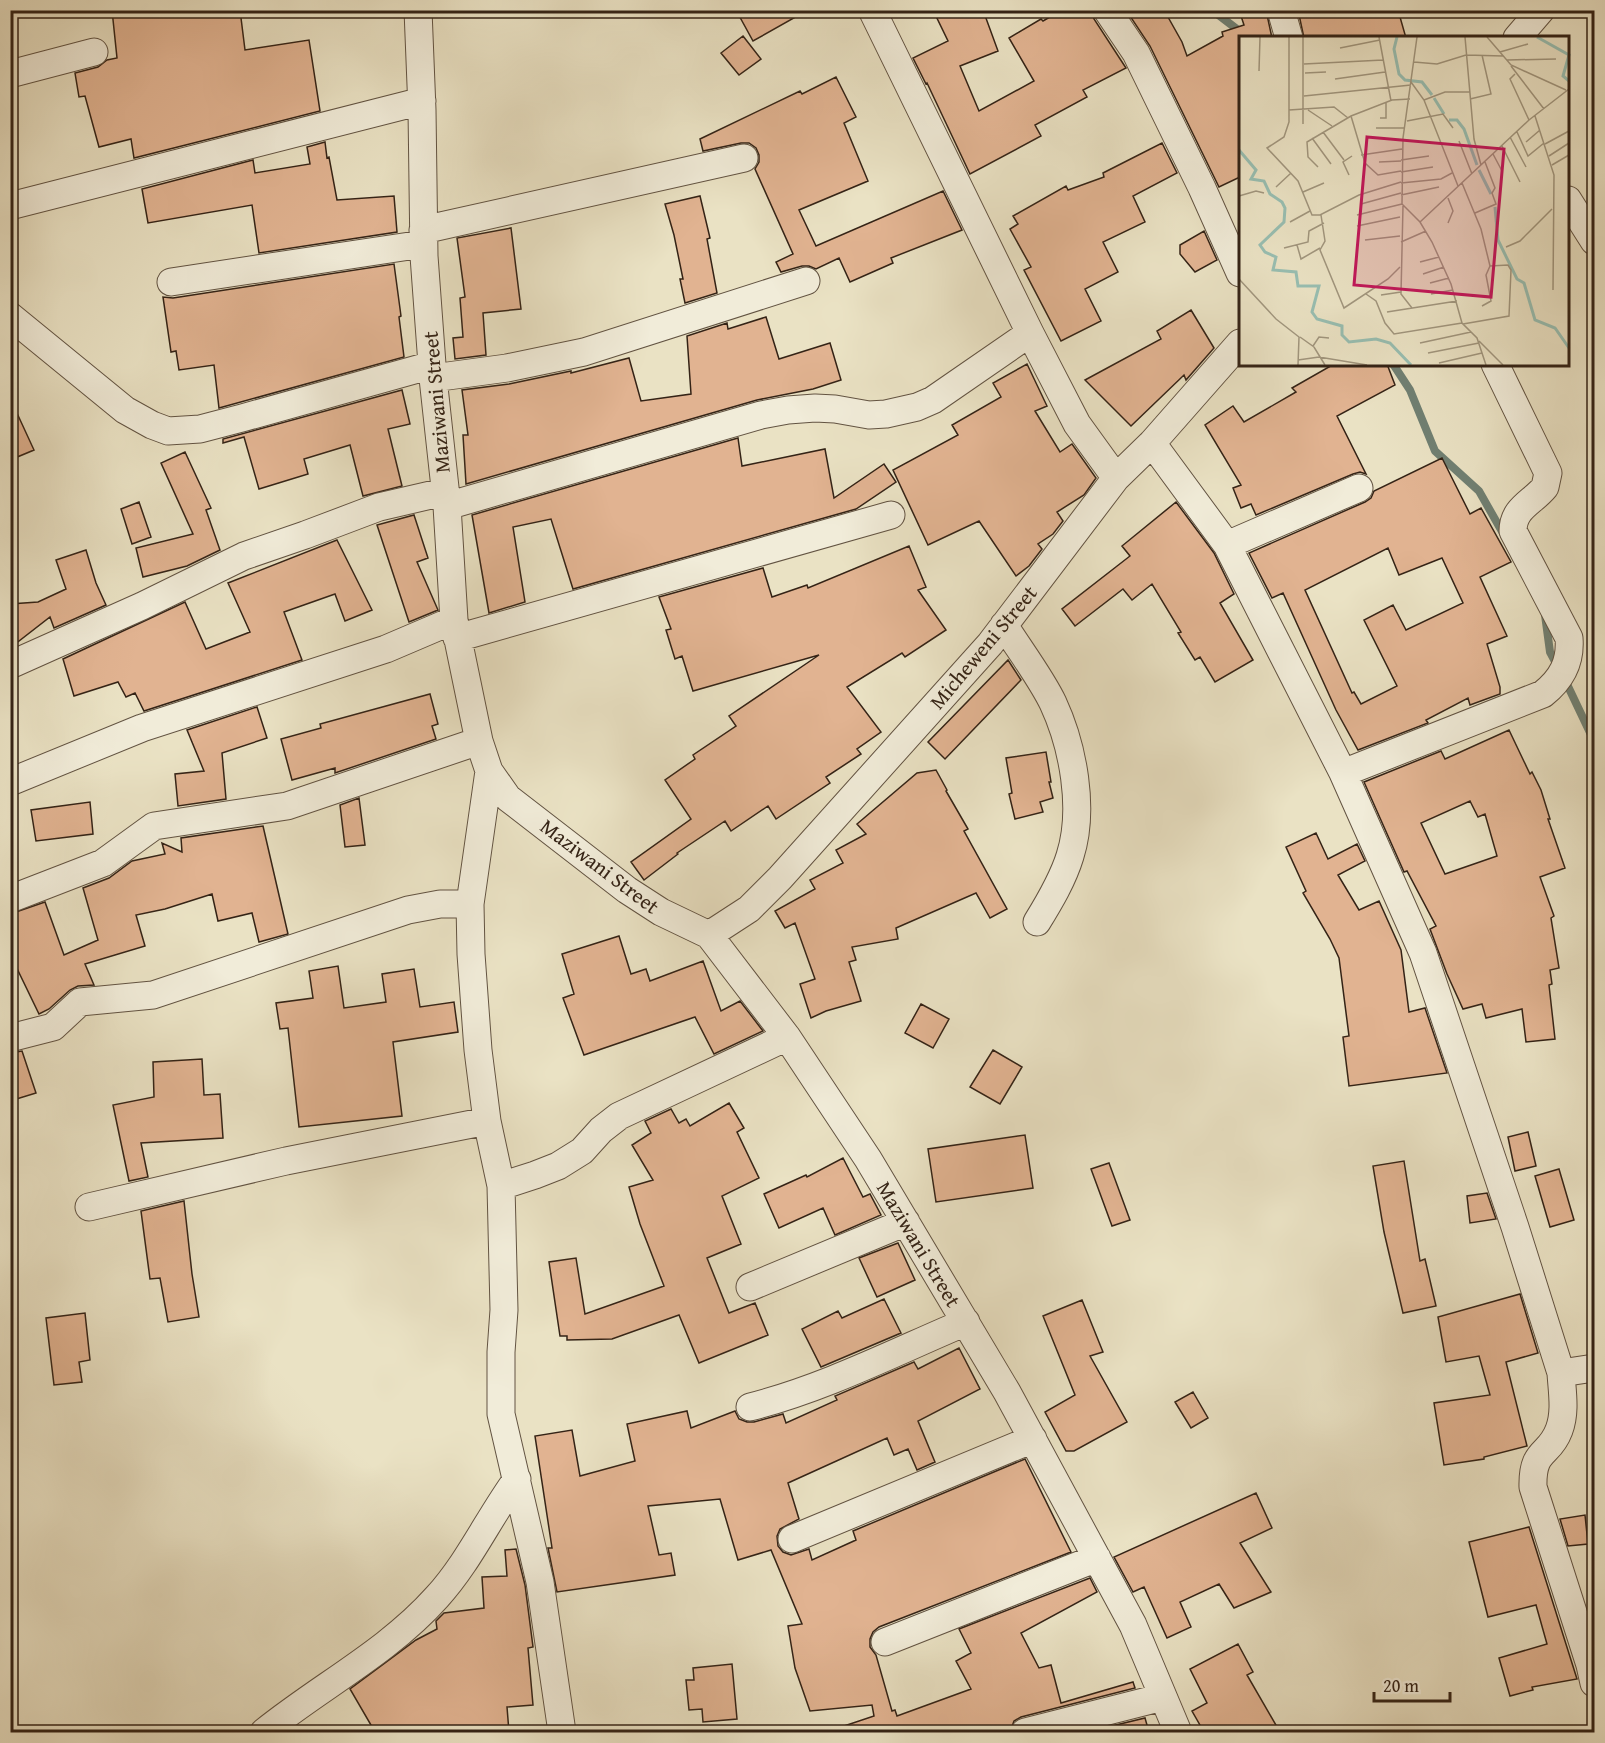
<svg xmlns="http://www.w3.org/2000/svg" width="1605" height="1743" viewBox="0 0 1605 1743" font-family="'Gentium Book Plus',serif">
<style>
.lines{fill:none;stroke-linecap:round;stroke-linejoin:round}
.stream{stroke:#708073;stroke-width:8}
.building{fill:#e1b391;stroke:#342316;stroke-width:1.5;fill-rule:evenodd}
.street-casing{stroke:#625342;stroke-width:29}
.street{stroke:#f1ecd9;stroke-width:27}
.labels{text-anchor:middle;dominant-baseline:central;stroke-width:4.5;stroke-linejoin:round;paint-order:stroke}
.street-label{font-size:21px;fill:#342316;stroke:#f1ecd9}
.inset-river{fill:none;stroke:#98beb1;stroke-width:3}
.inset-road{fill:none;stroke:#a1967e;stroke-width:1.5}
.view{fill:#c2185b;fill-opacity:0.15;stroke:#c2185b;stroke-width:3}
.inset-edge{fill:none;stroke:#342316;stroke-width:3}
</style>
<rect width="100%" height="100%" fill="#eae2c4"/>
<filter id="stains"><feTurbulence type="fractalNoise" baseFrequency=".00333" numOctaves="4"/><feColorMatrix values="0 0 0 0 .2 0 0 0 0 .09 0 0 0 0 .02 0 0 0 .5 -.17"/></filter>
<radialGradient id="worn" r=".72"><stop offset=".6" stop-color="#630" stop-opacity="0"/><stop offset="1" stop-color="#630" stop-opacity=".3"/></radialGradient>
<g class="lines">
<path class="stream" d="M1212,10L1242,33
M1393,364L1410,390L1435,451L1479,491L1504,535
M1545,615L1550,652L1558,667
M1565,680L1594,741"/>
</g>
<path class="building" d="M112,10H240L245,50L309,40L320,111L134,158L131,139L99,147L85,96L79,97L75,73L98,67L107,60L117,58Z
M736,10H808L753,41Z
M933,10H983L998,51L960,66L979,111L1034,81L1009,38L1041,19L1043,21L1062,10H1091L1094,19L1126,68L1083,90L1087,97L1035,125L1041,136L970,174L927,83L926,84L913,58L948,41Z
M1126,10H1164L1182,42L1187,56L1223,36L1222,32L1244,25L1239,10H1266L1272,38H1240V177L1219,187L1150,46Z
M1298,10H1398L1406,38H1304Z
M743,36L761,59L739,75L721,53Z
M836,77L856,117L844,123L868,181L799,210L816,246L943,191L962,230L891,258L893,263L850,282L839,258L816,269L809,266H802L781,272L776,262L793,254L755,169L759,162V155L756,148L749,143H741L703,151L700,139L800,91L802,94Z
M325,142L327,158L329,157L337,200L394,196L397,232L259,253L252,205L148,223L142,189L253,160L255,173L310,164L307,147Z
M1162,143L1177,173L1133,196L1145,222L1103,242L1118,272L1085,289L1101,321L1061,341L1024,270L1031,267L1010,229L1018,224L1013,216L1066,186L1068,190L1104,177L1103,173Z
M700,196L710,238L707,239L717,293L685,303L680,279H683L674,235L665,204Z
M511,228L521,309L483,313L486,355L455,359L453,338L463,337L460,298L465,297L457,238Z
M1204,231L1217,260L1195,272L1180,254V245Z
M394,264L401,316L399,317L404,357L219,408L214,365L179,370L176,351L171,352L163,297L173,298Z
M1191,310L1214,348L1186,380L1184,375L1131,426L1085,380L1161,339L1157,331Z
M766,317L779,359L830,343L841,380L813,389L757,400L466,484L463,435H468L462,390L509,384L571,371V373L629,358L641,401L691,394L687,336L727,323L728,329Z
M1027,364L1047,406L1035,411L1060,452L1072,444L1096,478L1084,495L1057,512L1063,521L1053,534L1038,544L1042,549L1029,566L1016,576L979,521L928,545L893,470L958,435L952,425L1001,397L993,383Z
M1334,364H1387L1395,385L1337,416L1366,474L1360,472L1353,474L1256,515L1251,504L1241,508L1233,488L1241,485L1205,425L1233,406L1244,422L1296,392L1292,388Z
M402,390L410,424L388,429L402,486L363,496L350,445L304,459L308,474L259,489L244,437L223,443V439Z
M10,398L34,450L10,460Z
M738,438L742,466L825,449L834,498L884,464L896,482L856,509L573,589L551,519L513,527L525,602L489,613L472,515Z
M185,452L211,508L206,510L220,550L187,566L143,577L136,548L193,534L161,463Z
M1442,458L1470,514L1481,508L1511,562L1480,577L1507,636L1487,644L1500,687V694L1470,705L1468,698L1426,720L1428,723L1358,750L1336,710L1283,593L1272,598L1249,553L1365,502L1371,498L1374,491ZM1388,548L1399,575L1442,558L1463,603L1406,630L1393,605L1364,620L1397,686L1361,704L1354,692L1352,693L1305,590Z
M139,502L151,537L132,544L121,509Z
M1176,502L1214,553L1234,594L1220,603L1253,660L1215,682L1200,657L1195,660L1178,633L1181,632L1152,584L1132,600L1123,589L1075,626L1062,609L1130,556L1122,546Z
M414,515L428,558L417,562L438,610L409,622L377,525Z
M337,540L372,610L345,621L335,594L284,612L302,660L144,711L135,693L126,697L118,682L74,696L63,659L185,602L206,649L250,632L228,583Z
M909,546L926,587L918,590L946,630L905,657L902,653L847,687L881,732L857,749L861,754L826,777L830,783L776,819L768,806L731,831L725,821L677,853L678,854L644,880L631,862L691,819L665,780L695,759L693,755L736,726L729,716L819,655L693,691L682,656L675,659L666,630L671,629L659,597L763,568L772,597L807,585L808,588Z
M86,550L96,583L106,605L54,628L50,617L10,648V604L38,602L66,589L56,560Z
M1008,660L1021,680L945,759L928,742Z
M430,694L438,724L432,726L436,739L335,773V768L292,780L281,739L321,728L320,724Z
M257,707L267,738L222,753L226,799L178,806L175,774L204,771L187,730Z
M1509,730L1530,774L1532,772L1541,790L1550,819H1548L1565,868L1540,877L1554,916L1551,918L1559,968L1550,970L1552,984L1549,985L1555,1039L1526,1042L1522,1009L1486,1018L1482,1004L1463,1009L1447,974L1430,929L1436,926L1407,871L1404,872L1364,782L1441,751L1445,759ZM1470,801L1478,817L1485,814L1497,856L1445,874L1421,823Z
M1046,752L1051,782H1049L1053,798L1040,802L1043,812L1015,819L1009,794L1012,793L1006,758Z
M936,770L947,790L946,791L968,829L964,831L1007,909L990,918L976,893L896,928L898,939L852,947L856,960L849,962L861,1001L826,1011L811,1018L800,984L815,979L795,923L785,928L775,911L815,889L810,880L843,863L836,850L866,834L857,824L917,773Z
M359,798L365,845L345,847L340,805Z
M90,802L93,834L36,841L31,810Z
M263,826L288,934L259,942L252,913L218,921L212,894L165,909L136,915L145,946L85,964L94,985L78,986L70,990L49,1009L39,1014L10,954V914L45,902L64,955L98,940L83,888L109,878L132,861L165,854L162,843L182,852L181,838Z
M1316,833L1328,859L1357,844L1365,861L1338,875L1359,910L1379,901L1401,950L1409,1012L1425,1008L1447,1073L1349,1086L1343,1037L1349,1036L1339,958L1330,939L1303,893L1306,891L1286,847Z
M619,936L631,974L646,969L650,981L703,961L721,1011L740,1001L763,1031L714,1054L695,1017L584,1055L563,998L574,994L562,954Z
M338,966L344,1008L386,1002L382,974L414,969L420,1007L454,1002L458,1032L393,1042L402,1116L299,1127L288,1028L280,1029L276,1003L313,998L309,971Z
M921,1004L949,1019L933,1048L905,1033Z
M993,1050L1022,1067L1000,1104L970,1087Z
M22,1051L36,1093L10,1101V1053Z
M202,1059L204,1095L220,1094L223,1138L141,1143L148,1177L129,1181L113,1105L154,1097L153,1062Z
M729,1103L744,1128L737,1132L759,1178L722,1196L741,1244L707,1258L729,1313L755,1303L768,1335L699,1363L679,1315L612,1339L567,1340V1336H560L549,1262L576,1258L585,1314L664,1286L640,1224L629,1187L653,1180L632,1145L651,1133L645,1121L671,1109L679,1123L686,1119L690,1126Z
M1528,1132L1536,1166L1515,1171L1508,1137Z
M1025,1135L1033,1188L936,1202L928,1149Z
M843,1158L863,1197L870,1194L881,1215L835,1235L823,1208L779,1228L764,1194L806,1175L807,1177Z
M1404,1161L1420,1261L1425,1259L1436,1306L1403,1313L1384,1232L1373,1166Z
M1109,1163L1130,1220L1112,1226L1091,1169Z
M1559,1169L1574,1220L1550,1227L1535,1176Z
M1487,1193L1496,1219L1470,1223L1467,1196Z
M184,1201L192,1274L199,1317L168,1322L160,1278L150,1279L141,1211Z
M898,1243L915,1280L877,1297L859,1258Z
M1520,1294L1538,1353L1506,1362L1527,1446L1484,1457V1459L1444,1465L1434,1403L1490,1395L1479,1356L1446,1362L1438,1317Z
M884,1299L901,1333L821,1367L802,1329L838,1311L842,1318Z
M1082,1300L1103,1352L1090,1356L1127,1422L1074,1451H1066L1045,1412L1075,1395L1043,1316Z
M85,1313L90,1360L79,1362L82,1382L54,1385L46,1318Z
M959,1348L980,1389L918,1421L935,1462L917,1470L908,1449L894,1455L887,1438L788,1483L799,1519L780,1529L777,1536L778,1546L783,1552L791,1555L809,1549L812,1560L856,1540L853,1531L1025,1459L1071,1552L879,1627L873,1632L870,1639V1647L876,1655L892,1711L895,1710L897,1716L971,1689L956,1661L971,1653L959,1629L1090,1578L1097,1592L1021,1633L1039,1668L1051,1665L1061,1703L1133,1682L1135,1688L1021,1717L1014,1721L1010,1732H839L838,1728L874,1716L872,1705L810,1711L795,1668L788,1626L802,1624L771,1550L738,1560L720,1499L648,1506L659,1555L671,1553L675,1575L557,1592L548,1548H552L535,1436L572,1430L580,1476L635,1461L627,1424L687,1411L691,1428L735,1411L739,1419L747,1422H754L783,1414L786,1423L837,1400L835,1396L914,1362L918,1369Z
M1193,1392L1208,1418L1191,1428L1175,1402Z
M1256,1493L1272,1528L1240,1543L1271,1592L1234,1608L1219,1584L1180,1602L1191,1627L1167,1638L1144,1587L1133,1592L1114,1557Z
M1585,1515L1588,1544L1568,1546L1560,1519Z
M1529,1527L1577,1679L1532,1687L1533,1690L1510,1696L1499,1658L1547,1644L1536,1605L1488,1617L1469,1542Z
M516,1549L525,1585L533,1647L528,1648L533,1705L507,1707L509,1732H375L350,1689L416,1640L437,1629L436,1621L444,1613L484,1608L482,1577L507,1576L505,1550Z
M1238,1644L1253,1672L1247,1675L1280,1732H1204L1192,1711L1207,1703L1190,1669Z
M732,1664L737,1719L703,1722L702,1709L689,1710L686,1680H694L693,1668Z
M1145,1718L1149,1732H1087Z"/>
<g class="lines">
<g class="street-casing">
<path id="street" d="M418,10L422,110L424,256L433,378L447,506L454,620L479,741L489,771L508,798L627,890L661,912L709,935L787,1037L868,1159L1007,1392L1133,1625L1178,1732
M872,10L1030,333L1077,424L1116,478
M1107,10L1136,53L1202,188L1240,273
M1281,10L1289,38
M1517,38L1541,10
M10,74L94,52
M1568,200L1594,241
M10,206L422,101
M423,230L744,158
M171,282L423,244
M10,316L125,410L152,425L168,431L200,429L242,418L432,365
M433,378L507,368L584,352L806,281
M1152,443L1227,545L1343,773L1423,953L1515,1227L1561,1373L1594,1368
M447,506L761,415L788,410L815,408L835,409L869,415L886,414L917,407L933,400L1030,333
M1227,545L1359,488
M1004,625C1019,649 1041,678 1053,703C1073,746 1085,809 1070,856C1063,879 1050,901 1037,922
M457,638L891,515
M10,665L142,606L244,556L305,535L379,507L444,492
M489,771L470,904L471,954L478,1050L487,1121L501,1186L504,1310L501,1352V1414L540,1582L562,1732
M1343,773L1543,694C1562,679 1571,662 1569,638L1513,531C1513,508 1532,503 1545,487L1548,473L1495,364
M10,782L142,728L386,649L454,620
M10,899L103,863L154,826L287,806L479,741
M709,935L749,909L780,878L990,644L1116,478L1152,443L1240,343
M10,1038L53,1027L80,1002L153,995L408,910L440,904H470
M501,1186L535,1175L558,1166L582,1151L601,1130L619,1116L787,1037
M89,1207L286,1161L487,1121
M750,1287L906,1222
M1561,1373C1562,1391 1566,1412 1559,1430C1549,1457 1532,1448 1533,1487L1590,1665L1594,1683
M750,1407C825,1388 895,1352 966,1322
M792,1539L1033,1439
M885,1642L1097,1558
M264,1732C321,1686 388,1652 437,1597C469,1562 489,1517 517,1479
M1025,1732L1163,1697"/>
</g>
<use href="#street" class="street"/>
</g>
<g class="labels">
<g class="street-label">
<text transform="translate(436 402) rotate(-95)">Maziwani Street</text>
<text transform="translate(983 647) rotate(-50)">Micheweni Street</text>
<text transform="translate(600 866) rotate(37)">Maziwani Street</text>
<text transform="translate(919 1244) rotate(59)">Maziwani Street</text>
</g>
</g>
<g transform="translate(1239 36)">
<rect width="330" height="330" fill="#eae2c4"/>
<path class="inset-river" d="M158,1L155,13L160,38L166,44L183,46L193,59M298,1L330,19L324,40L330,45M195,62L205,78M210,84H218L225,93L238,129M0,114L17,134L12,143L25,145L31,158L43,166L46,172L45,186L21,209L26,216L37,221L34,234L57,236L59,250H80L73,276L78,283L103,290V299L110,306L137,303L151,307L172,329M240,134L252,158M256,171L259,204L278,243L285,247L296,284L316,292L330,312"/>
<path class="inset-road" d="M50,1V86L45,101L28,112L59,145L73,179H81L120,159L162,146M64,1V88M140,1L152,65M178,1L164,102L163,168L181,186L193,206L212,248L223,287L238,302L247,329M226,1L235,103L242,129M248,1L272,29L327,54M101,12L141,4M261,16L289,8M268,24L317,23M175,26L198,28L227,19L264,20M65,28L144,24M272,30L305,73M20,35L21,1M66,37L87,36M276,38L271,43L290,84M96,43L146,36M172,46L185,64L219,150M65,60L172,49M231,63L252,58L243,19M185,64L206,56H231M50,74L95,71L109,82M69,74L93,90M112,80L126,127L139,139L162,135M296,80L315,139L314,254M141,82H147V67M168,85L204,78L214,92M137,92H166M84,96L105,124M278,96L289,120L305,107M271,101L287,131M73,102L92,128M220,105L233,138M287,106L301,94M306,108L330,95M263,110L281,146M254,118L263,135M122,119L163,113M310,120L330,107M162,124L190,120M140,126L162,125M313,129L330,119M79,131L69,121L68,106L112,80L153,64L171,63M162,136L194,131M110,139L104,126L113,120M162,147L202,143L213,137M223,147L242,193L251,230L269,229L272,234L270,280L224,288M37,151L52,137M64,156L85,147M162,159L200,151M0,160L17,155L25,157M209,162L214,175L209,187M122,168L162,157M164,170L162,258L173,272M236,177L257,168L253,157L256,152L246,126M82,179L86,205L81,214L105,272L149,243L161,231M118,179L163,168M51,186L71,175M181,186L290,84L330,53M118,190L161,181M126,204L161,200M162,206L187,195M58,209L62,223L81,212M267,211L281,205L313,173M45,212L69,206L70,195L85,187M181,226L200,221M184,238L205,231M0,243L37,283L60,301L59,329M191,247L210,242M127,258L137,265L146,287L155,298L223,287M192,258L214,254M142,259L162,256M243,270L252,265L247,239L251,230M148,276L218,265M61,301L75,311L86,329M240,305L264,329M181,307L232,296M74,310L80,301L90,302M189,317L240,307M59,324L80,321L128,329M200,327L243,317"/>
<path class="view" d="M128,101L265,113L252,261L115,249Z"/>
<rect width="330" height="330" class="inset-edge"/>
</g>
<rect width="1605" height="1743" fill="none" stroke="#eae2c4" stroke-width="36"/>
<rect x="12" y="12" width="1581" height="1719" fill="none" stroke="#342316" stroke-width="3"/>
<rect x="18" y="18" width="1569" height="1707" fill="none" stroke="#342316" stroke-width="1.5"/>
<path d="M1374 1692v9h76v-9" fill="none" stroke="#342316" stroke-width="3"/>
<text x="1383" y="1692" font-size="18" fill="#342316" stroke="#f1ecd9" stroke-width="4.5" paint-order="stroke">20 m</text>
<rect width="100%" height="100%" filter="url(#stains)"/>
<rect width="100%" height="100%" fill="url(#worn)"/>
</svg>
